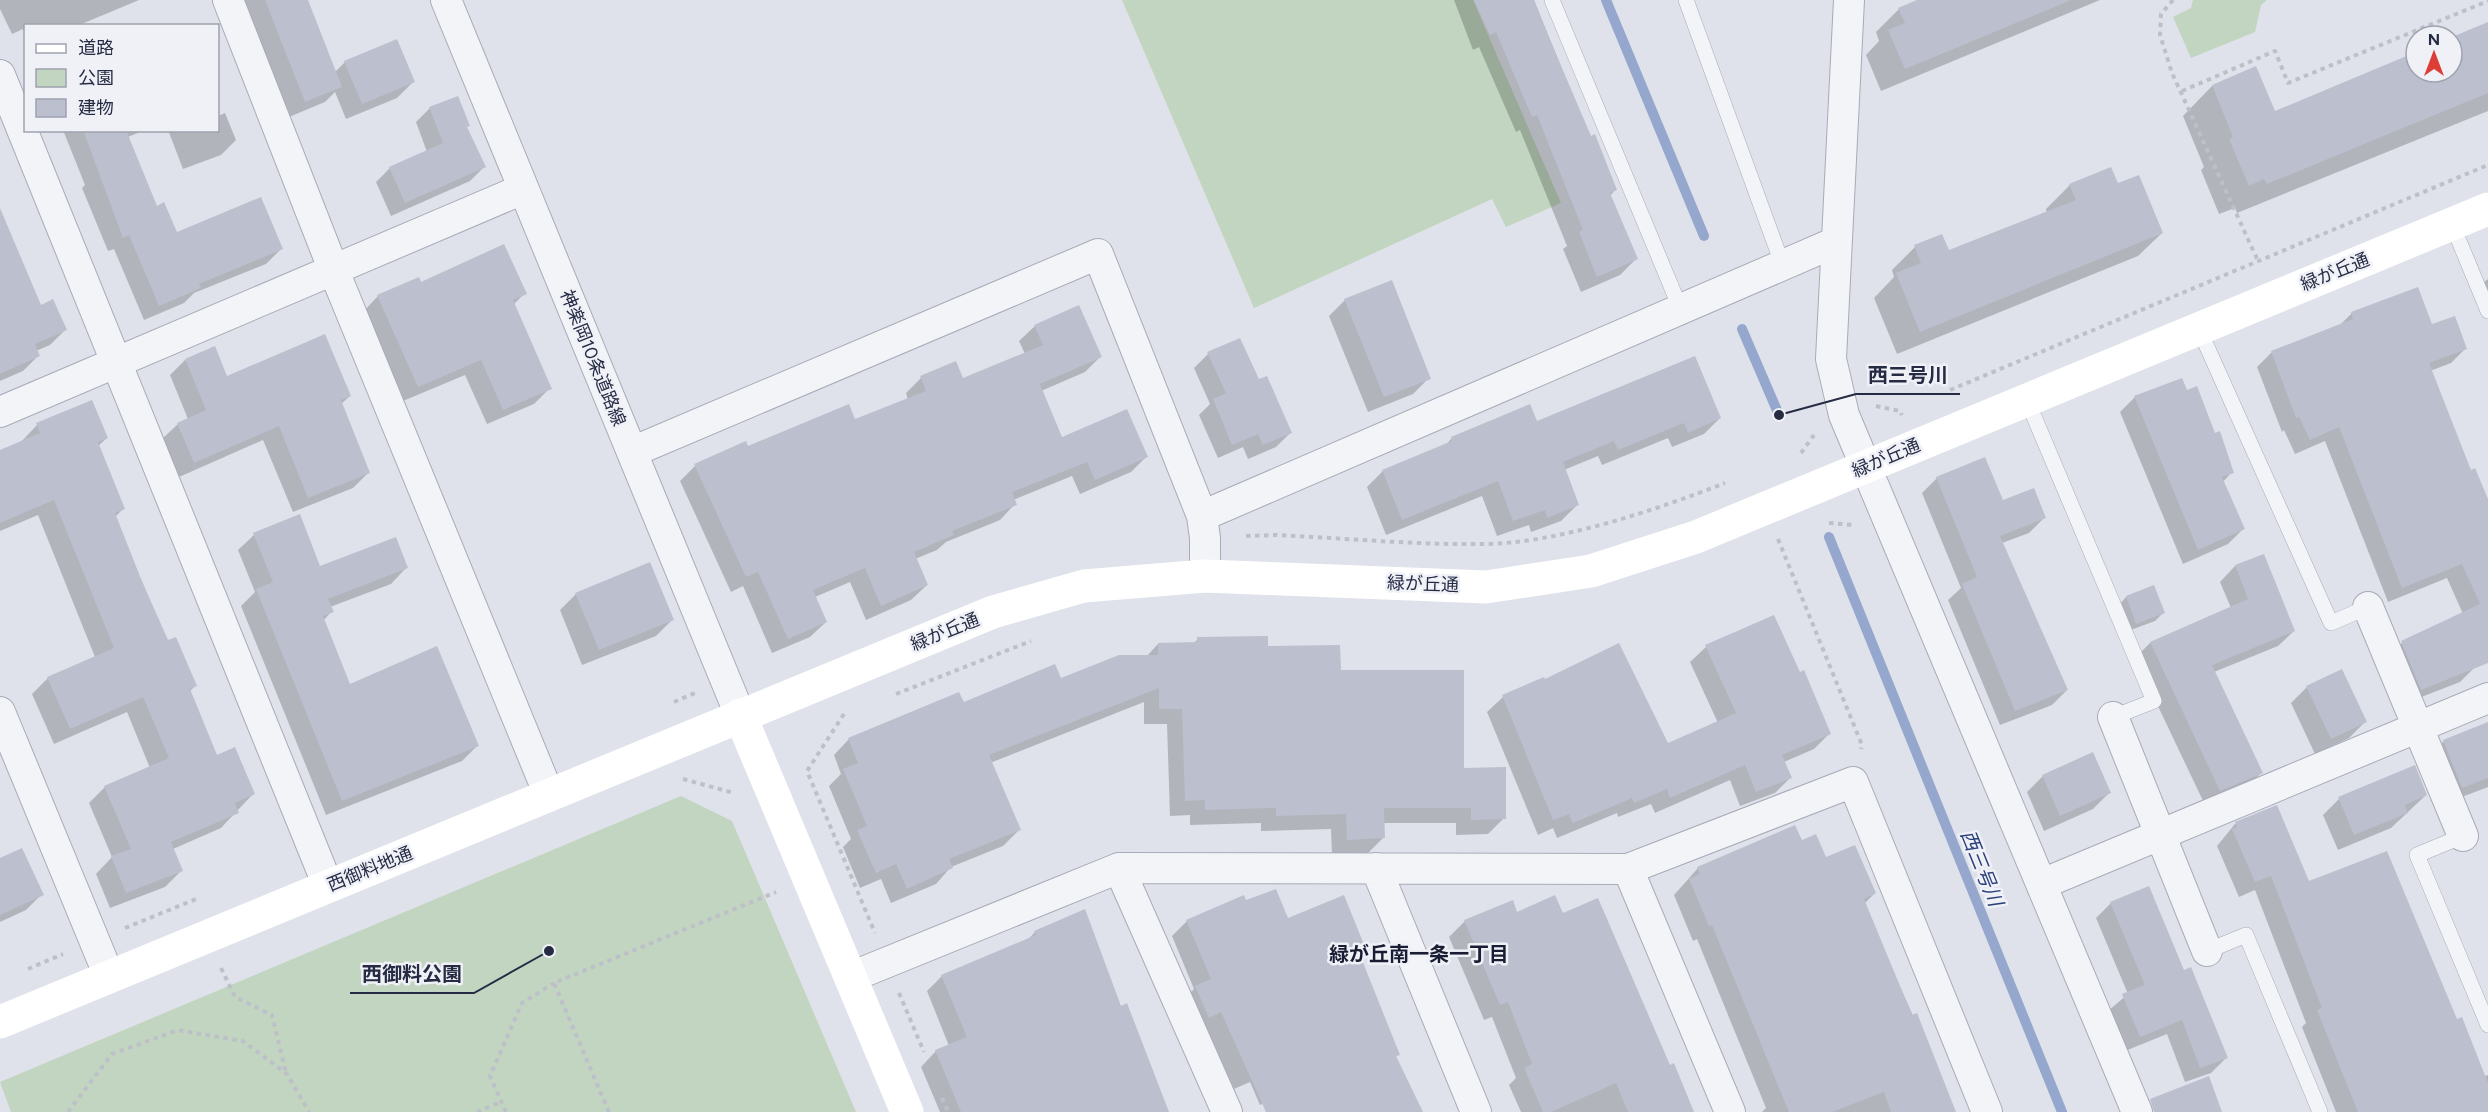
<svg xmlns="http://www.w3.org/2000/svg" width="2488" height="1112" viewBox="0 0 2488 1112" font-family="Figtree,'Noto Sans JP',sans-serif">
<style>
.green{fill:#c1d5c0}
.shadow{fill:#0003}
.lines{fill:none;stroke-linecap:round;stroke-linejoin:round}
.stream{stroke:#96a7ce;stroke-width:10}
.building{fill:#bcbfce}
.lane-casing{stroke:#a8abb8;stroke-width:16}
.street-casing{stroke:#a8abb8;stroke-width:32}
.path{stroke:#bec0c9;stroke-width:4;stroke-dasharray:4.5 4.5;stroke-linecap:butt}
.lane{stroke:#f3f4f8;stroke-width:15}
.street{stroke:#f3f4f8;stroke-width:30}
.secondary{stroke:#fff;stroke-width:33}
.labels{text-anchor:middle;dominant-baseline:central;stroke-width:5;stroke-linejoin:round;paint-order:stroke}
.street-label{font-size:18px;fill:#262b44;stroke:#eff1f7}
.water-label{font-size:20px;font-style:italic;fill:#2c417c;stroke:#eff1f7}
.neighbourhood-label{font-size:20px;font-weight:bold;fill:#191d34;stroke:#eff1f7}
.leader{fill:none;stroke:#262b44;stroke-width:2}
.callout-dot{fill:#262b44;stroke:#eff1f7;stroke-width:2}
.callout-label{font-size:20px;text-anchor:middle;font-weight:bold;fill:#262b44;stroke:#eff1f7;stroke-width:5;stroke-linejoin:round;paint-order:stroke}
</style>
<rect width="100%" height="100%" fill="#dfe2ea"/>
<path class="green" d="M1122,0H1473L1561,203L1506,227L1492,199L1254,308Z
M2193,0H2267L2261,5L2255,32L2191,58L2173,17L2191,8Z
M681,796L732,821L856,1112H11L0,1082Z"/>
<path class="shadow" d="M0,0H139L77,26H26V36L23,29L12,34L0,9Z
M235,0H306L335,72L345,62L413,82L397,98L346,119L335,92L325,102L289,117Z
M1454,0H1534L1590,138L1615,190L1610,196L1636,259L1620,275L1581,292L1563,249L1567,246L1520,130L1516,132L1479,47L1473,50Z
M1921,0H2100L1881,91L1866,55L1879,41L1876,32L1899,9Z
M2488,24V111L2237,213L2235,208L2219,214L2201,170L2204,167L2183,116L2212,86L2274,113L2416,54V72H2452V39Z
M430,108L466,127L484,167L470,181L391,216L376,182L390,168L427,152L416,122Z
M225,113L236,140L221,155L183,169L168,130H218V116Z
M63,130H145L128,137L156,208L176,234L281,249L266,264L194,293L184,303L144,320L114,249L108,251L82,188L85,185Z
M2070,185L2162,233L2138,256L1897,354L1874,298L1894,277L1892,270L1915,247L1948,252L2047,213L2046,209Z
M0,215L40,307L65,330L50,345L36,351L38,356L23,371L0,381Z
M2488,279V291L2484,282Z
M420,284L525,293L513,305L550,388L534,404L487,424L465,375L403,401L363,312L378,296Z
M1345,300L1429,378L1413,394L1368,412L1329,316Z
M2352,313L2431,326L2466,348L2451,363L2430,371L2471,472L2488,503V654L2460,682L2406,703L2387,657L2402,643L2463,614L2447,578L2388,602L2325,441L2295,454L2284,430L2282,432L2257,367L2271,353L2338,327Z
M1035,326L1100,357L1085,372L1041,391L1061,439L1146,457L1131,472L1080,494L1072,476L1013,500L1015,504L1000,520L946,542L937,550L915,559L927,585L911,600L866,620L850,582L815,597L826,622L810,637L772,653L743,586L731,592L680,481L695,466L748,448L854,421L908,400L906,393L921,378L963,380L1025,354L1019,341Z
M1208,354L1258,381L1290,433L1276,447L1248,459L1243,447L1218,458L1199,415L1210,404L1194,368Z
M185,360L226,378L350,396L341,404L368,473L353,488L293,512L263,440L179,477L162,439L178,424L188,419L170,375Z
M2186,392L2214,435L2232,472L2222,483L2243,529L2228,544L2183,564L2120,412L2135,397Z
M92,401L107,438L98,446L123,509L115,517L167,642L195,686L189,692L216,757L253,794L221,828L173,849L181,871L165,887L110,908L96,874L112,857L89,803L105,787L150,768L127,712L54,744L32,694L48,678L95,657L38,515L0,531V451L21,442L37,425Z
M1529,406L1537,423L1720,418L1704,434L1672,447L1668,438L1602,465L1598,456L1564,470L1577,505L1561,521L1531,532L1529,525L1497,536L1482,496L1386,535L1367,487L1383,471L1444,447L1451,439Z
M1937,478L2044,518L2029,533L2002,543L2067,690L2052,705L2000,725L1948,600L1961,588L1922,493Z
M254,535L319,568H406L391,584L330,607L332,611L323,621L349,686L478,745L462,761L326,815L241,606L255,592L238,550Z
M2263,556L2294,631L2278,646L2214,672L2261,773L2246,788L2205,805L2135,658L2150,643L2231,608L2220,582L2235,566Z
M576,594L672,620L656,636L582,665L560,610Z
M2126,597L2163,613L2155,621L2128,631L2119,605Z
M1198,639L1267,648L1339,672L1462,770L1504,818L1488,834L1456,835V823H1383V838L1368,853L1332,855L1331,829L1261,831V823L1190,825V815L1170,816L1167,724H1144V702L990,763L1019,830L1003,846L951,867L936,884L891,903L881,879L860,888L843,847L851,839L829,786L841,774L834,755L849,739L963,704L1146,657L1158,644H1193Z
M1706,647L1829,734L1814,749L1784,762L1790,778L1775,793L1740,806L1730,780L1655,813L1651,804L1618,817L1617,813L1557,838L1553,828L1538,835L1487,712L1503,697L1667,745L1718,723L1690,662Z
M2307,687L2365,722L2349,738L2315,754L2291,703Z
M2488,724V787L2446,803L2428,757L2444,741Z
M2043,776L2109,793L2093,809L2044,831L2027,792Z
M2426,795L2391,828L2338,850L2323,815L2339,799Z
M2276,807L2309,883L2456,1021L2485,1076L2488,1075V1112H2336L2302,1027L2306,1023L2255,890L2239,897L2217,846L2235,824Z
M1801,842L1875,893L1864,904L1955,1112H1762L1766,1108L1697,939L1693,941L1674,895L1698,868Z
M0,860L42,894L26,910L0,922Z
M1246,902L1287,920L1364,946L1357,953L1398,1054L1395,1058L1421,1112H1274L1269,1101L1260,1105L1250,1082L1234,1089L1206,1026L1194,1032L1181,1002L1194,989L1172,936L1187,921Z
M2111,903L2183,971L2226,1058L2211,1073L2185,1082L2167,1034L2125,1051L2108,1011L2128,994L2096,918Z
M1517,914L1562,915L1669,1067L1692,1112H1521L1509,1085L1516,1078L1492,1017L1484,1020L1449,937L1465,921Z
M1035,932L1120,1008L1167,1112H940L921,1067L936,1051L949,1046L927,991L942,976L1026,942Z"/>
<g class="lines">
<path class="stream" d="M1606,0L1704,236
M1742,329L1779,415
M1829,537L2062,1112"/>
</g>
<path class="building" d="M265,0H308L342,87L305,102Z
M1474,0H1533L1591,136L1595,134L1617,190L1610,193L1638,259L1597,277L1579,232L1583,230L1537,115L1532,117L1496,32L1490,35Z
M1917,0H2069V1L1905,69L1888,30L1905,23L1898,8Z
M2488,22V93L2267,184L2264,179L2249,186L2229,139L2233,137L2212,85L2256,66L2275,111L2416,52V72H2452V37Z
M397,39L415,82L362,104L344,61Z
M458,96L470,126L467,127L486,167L405,203L389,167L443,143L429,107Z
M83,130H126L157,206L164,202L177,232L261,197L283,249L199,284L201,288L159,306L129,235L123,238Z
M2111,167L2118,183L2139,175L2163,233L1920,332L1896,273L1921,263L1914,245L1942,234L1949,250L2076,200L2069,184Z
M0,208L41,305L53,299L67,330L35,344L40,356L0,374Z
M504,244L527,294L513,300L552,389L503,410L481,360L418,387L377,295L419,277L421,282Z
M1392,280L1431,379L1384,397L1344,299Z
M2418,287L2432,324L2455,316L2467,349L2429,363L2471,470L2475,468L2488,499V663L2421,690L2401,641L2480,604L2462,564L2402,588L2339,427L2310,440L2299,417L2296,418L2271,351L2353,319L2351,312Z
M1079,305L1102,357L1040,384L1062,437L1127,409L1148,457L1095,480L1087,462L1012,492L1017,505L952,531L954,535L914,552L928,585L881,606L865,568L813,590L827,622L788,639L758,572L746,577L694,464L746,441L748,446L849,404L855,419L926,391L920,376L956,361L963,378L1043,345L1034,325Z
M325,334L351,396L341,400L370,473L308,498L279,426L194,463L177,423L206,410L185,359L215,346L227,376Z
M1240,338L1259,379L1267,376L1292,433L1263,445L1258,434L1232,445L1213,399L1226,393L1207,352Z
M1695,356L1721,418L1688,433L1684,423L1618,450L1614,441L1563,462L1579,505L1547,518L1545,510L1513,521L1498,481L1402,520L1382,470L1452,441L1451,437L1530,404L1537,421Z
M2182,378L2187,390L2197,386L2215,433L2220,431L2234,473L2222,477L2245,529L2198,550L2134,396Z
M92,400L108,438L98,442L125,509L115,513L141,579L168,640L176,637L197,686L190,689L217,755L235,747L255,794L235,803L239,813L171,842L183,871L126,893L111,856L131,849L104,786L169,758L143,697L70,729L47,677L114,648L54,500L0,523V450L40,433L36,423Z
M1985,457L2003,500L2034,488L2046,518L2000,536L2068,690L2015,711L1962,584L1977,577L1936,477Z
M300,514L320,566L396,537L408,568L328,599L334,612L323,616L350,684L437,646L479,746L342,801L256,589L273,582L253,533Z
M2264,554L2295,631L2212,665L2263,773L2220,791L2150,642L2248,599L2235,565Z
M650,562L674,620L599,650L575,593Z
M2154,585L2165,613L2136,624L2126,596Z
M1774,615L1800,672L1804,670L1831,734L1782,755L1792,778L1756,792L1745,765L1670,798L1667,789L1634,803L1632,798L1573,823L1569,814L1553,820L1502,695L1544,677L1545,679L1619,643L1668,743L1736,713L1705,645Z
M1268,636V646L1340,645L1341,670H1464V768L1506,767V819L1471,820V808H1384L1385,838L1347,840L1346,814L1276,816V808L1205,810V800L1185,801L1182,709H1159V688L989,755L1021,830L949,859L953,868L907,889L896,864L876,873L857,830L867,826L843,769L858,763L848,738L959,692L964,702L1055,664L1061,678L1119,655H1158V643L1197,642V637Z
M2342,669L2367,722L2331,739L2306,686Z
M2488,722V778L2462,788L2443,740Z
M2093,752L2111,793L2060,816L2042,775Z
M2415,765L2427,795L2405,805L2408,813L2354,835L2338,797Z
M2277,805L2309,881L2387,851L2457,1019L2462,1017L2488,1083V1112H2358L2317,1010L2322,1008L2271,876L2255,882L2232,829L2237,827L2235,822Z
M1795,825L1802,840L1816,834L1826,857L1855,845L1876,893L1864,899L1912,1015L1917,1013L1956,1112H1891L1884,1092L1832,1112H1789L1712,925L1709,926L1689,879L1700,874L1697,867Z
M22,848L44,895L0,915V858Z
M2149,886L2184,970L2191,967L2228,1058L2200,1068L2182,1020L2140,1037L2122,994L2145,985L2110,902Z
M1276,889L1288,918L1344,895L1365,947L1358,950L1400,1055L1396,1056L1423,1112H1266L1221,1012L1209,1018L1195,986L1211,979L1186,920L1244,895L1246,900Z
M1555,895L1563,913L1598,898L1670,1065L1674,1063L1694,1112H1628L1616,1083L1551,1112H1543L1524,1068L1532,1064L1508,1002L1500,1005L1464,920L1513,900L1517,912Z
M1085,909L1121,1006L1127,1003L1169,1112H961L935,1050L967,1037L941,975L1036,935L1034,931Z
M2209,1076L2222,1112H2154L2150,1099Z"/>
<g class="lines">
<g class="lane-casing">
<path id="lane" d="M1552,0L1681,310
M1686,0L1783,266
M2452,224L2488,311
M2199,329L2331,623L2368,607
M2027,400L2154,701L2113,717
M2463,836L2417,855L2488,1025
M2207,951L2246,935L2320,1112"/>
</g>
<g class="street-casing">
<path id="street" d="M228,0L334,271L549,795
M446,0L740,715
M1849,0L1831,359L1844,415L2137,1112
M0,75L328,886
M0,412L523,189
M632,452L1098,254L1202,516
M1205,576V538L1202,516L1836,242
M2368,607L2463,836
M0,712L109,976
M2113,717L2207,951
M1119,868L1227,1112
M1376,868L1476,1112
M1628,869L1730,1112
M2042,884L2488,698
M851,977L1119,868L1628,869L1853,782L1987,1112"/>
</g>
<path class="path" d="M2173,0L2161,14L2160,35L2172,73L2258,261
M2182,91L2275,51L2288,83L2488,1
M1950,390L2488,165
M1876,406L1900,411L1902,415
M1801,453L1814,435
M1829,523L1854,525
M1246,536L1276,535C1344,538 1413,545 1482,544C1556,544 1656,510 1725,483
M1778,539L1862,745L1861,749
M896,694L1031,641
M674,702L695,693
M844,714L807,771L875,933
M683,779L734,793
M125,928L196,899
M221,968L235,997L272,1015L286,1073
M28,969L63,954
M899,993L924,1052
M942,1098L948,1112
M68,1112L112,1054L178,1030L243,1041L287,1074L309,1112
M477,1112L503,1101
M506,1112L490,1076L522,1003L554,983
M609,1112L554,983L776,892"/>
<use href="#lane" class="lane"/>
<use href="#street" class="street"/>
<path class="secondary" d="M740,715L907,1112
M0,1022L993,612L1084,586L1205,576L1486,587L1591,571L1696,537L2488,209"/>
</g>
<g class="labels">
<g class="street-label">
<text transform="translate(2335 272) rotate(-22)">緑が丘通</text>
<text transform="translate(593 358) rotate(68)">神楽岡10条道路線</text>
<text transform="translate(1886 458) rotate(-23)">緑が丘通</text>
<text transform="translate(1423 584) rotate(2)">緑が丘通</text>
<text transform="translate(945 632) rotate(-22)">緑が丘通</text>
<text transform="translate(370 869) rotate(-22)">西御料地通</text>
</g>
<g class="water-label">
<text transform="translate(1982 868) rotate(68)">西三号川</text>
</g>
<g class="neighbourhood-label">
<text x="1419" y="954">緑が丘南一条一丁目</text>
</g>
</g>
<path class="leader" d="M1779 415L1856 394H1960M549 951L474 993H350"/>
<g class="callout-dot">
<circle cx="1779" cy="415" r="6"/>
<circle cx="549" cy="951" r="6"/>
</g>
<g class="callout-label">
<text x="1908" y="382">西三号川</text>
<text x="412" y="981">西御料公園</text>
</g>
<rect x="24" y="24" width="195" height="108" fill="#eff1f7" stroke="#9fa2af" stroke-width="1.5"/>
<rect x="36" y="44" width="30" height="9" fill="#ffffff" stroke="#9fa2af" stroke-width="1.5"/>
<text x="78" y="54" font-size="18" fill="#262b44">道路</text>
<rect x="36" y="69" width="30" height="18" fill="#c1d5c0" stroke="#9fa2af" stroke-width="1.5"/>
<text x="78" y="84" font-size="18" fill="#262b44">公園</text>
<rect x="36" y="99" width="30" height="18" fill="#bcbfce" stroke="#9fa2af" stroke-width="1.5"/>
<text x="78" y="114" font-size="18" fill="#262b44">建物</text>
<g transform="translate(2434 54)"><circle r="28" fill="#eff1f7" stroke="#9fa2af" stroke-width="1.5"/>
<path d="M0-4.5L10 22L0 15L-10 22Z" fill="#dd3d37"/>
<text y="-9" font-size="16" font-weight="bold" text-anchor="middle" fill="#262b44">N</text>
</g>
</svg>
